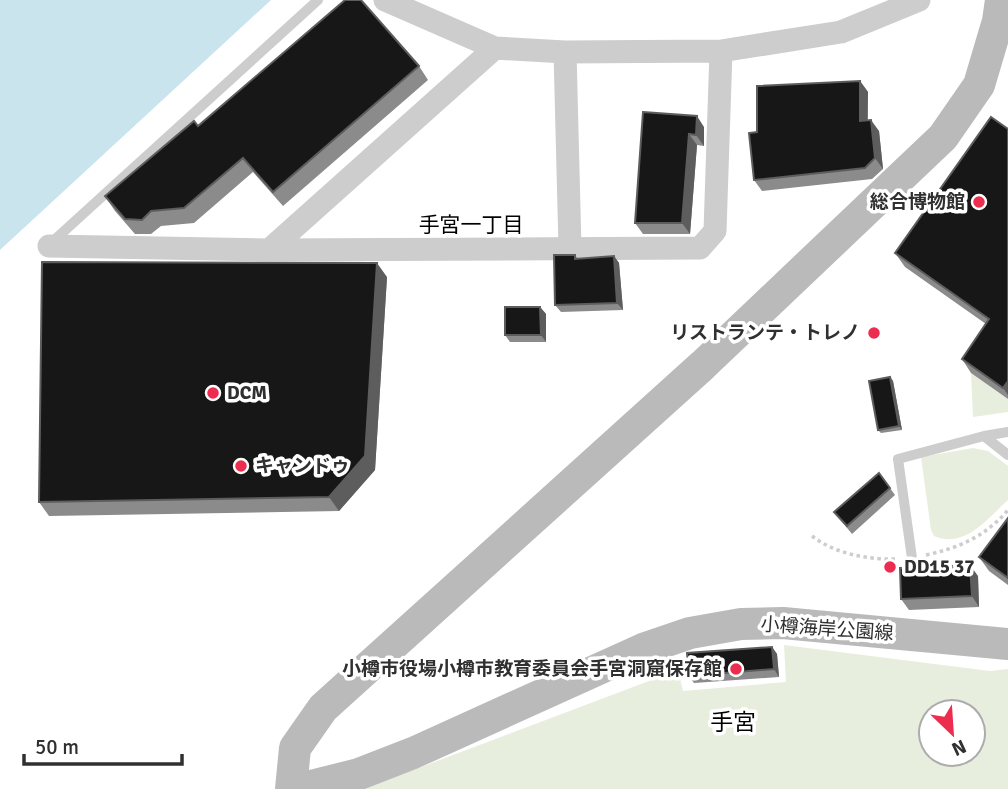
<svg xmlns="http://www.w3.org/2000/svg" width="1008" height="789" viewBox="0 0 1008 789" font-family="Signika,'Noto Sans JP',sans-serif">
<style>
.green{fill:#e8eede;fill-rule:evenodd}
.water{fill:#cae4ee}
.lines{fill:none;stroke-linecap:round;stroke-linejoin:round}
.path{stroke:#cdcdcd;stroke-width:3.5;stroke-dasharray:3.5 3.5;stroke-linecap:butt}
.lane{stroke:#cdcdcd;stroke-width:10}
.street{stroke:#cdcdcd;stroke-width:23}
.secondary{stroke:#bababa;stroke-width:32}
.wall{fill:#8b8b8b}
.shaded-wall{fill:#5d5d5d}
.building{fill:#171717;stroke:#5d5d5d;stroke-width:2}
.poi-dot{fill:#ed2d50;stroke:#fff;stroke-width:2.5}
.labels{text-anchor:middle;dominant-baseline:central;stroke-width:7;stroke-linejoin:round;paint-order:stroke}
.poi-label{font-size:19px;font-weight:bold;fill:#303030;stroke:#fff;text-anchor:end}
.street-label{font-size:19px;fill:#303030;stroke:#fff}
.neighbourhood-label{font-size:21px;fill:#000;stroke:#fff}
.quarter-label{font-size:23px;fill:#000;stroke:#fff}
</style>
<rect width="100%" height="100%" fill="#fff"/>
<path class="green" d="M971,373L1008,399V412L973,417Z
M973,448L988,451L1008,466V500C987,519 965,549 934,536L931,530L921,457Z
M784,645L990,671L1008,669V789H363L678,670L683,691L786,682ZM931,712H973V754H931Z"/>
<path class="water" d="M0,0H271L0,250Z"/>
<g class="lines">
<path class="path" d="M812,536C835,554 869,560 898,559
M926,555C959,548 986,536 1008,510"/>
<path class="lane" d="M51,243L318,0
M984,436L1008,455
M912,558L898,459L984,436L1008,432"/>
<path class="street" d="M385,0L495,48L565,52L721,51L841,32L919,0
M565,52L570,248
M49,246L269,250L700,248L715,231L721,51
M269,250L495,48"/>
<path class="secondary" d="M291,789L295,748L323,708L703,365L943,137L979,85L998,21L1001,0
M299,789L359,774L413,753L643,649L690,633L741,624L783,623L1008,644"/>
</g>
<path class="wall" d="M419,66L428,80L283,206L253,172L194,223L161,226L151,234H135L115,211L105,196L198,126Z
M860,81L868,92V121L879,131L883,169L872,179L762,191L754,180L757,132Z
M643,112L704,127V146L697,145L690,234H643L635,223Z
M1008,129V399L971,373L962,359L986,324L905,267L895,253Z
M575,255L578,259L614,256L619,263L623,310L561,312L555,305Z
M387,277L375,470L339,511L49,516L39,502Z
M540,307L546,314V342H510L505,335Z
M890,377L893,381L902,430L881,433L878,430Z
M879,473L895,495L852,534L834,512Z
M1008,518V585L989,571L979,557Z
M978,576L979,607L909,610L901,599Z
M772,647L777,654L779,677L694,683L689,676Z"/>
<path class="shaded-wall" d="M860,81L868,92L867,132L860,121Z
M697,116L704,127V146L696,135Z
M871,120L879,131L883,169L875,158Z
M689,134L697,145L690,234L682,223Z
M614,256L619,263L623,310L617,303Z
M377,263L387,277L375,470L339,511L329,497Z
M540,307L546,314V342L541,335Z
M890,377L893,381L902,430L899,426Z
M1008,381V395L1003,388Z
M970,565L978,576L979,607L972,596Z
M772,647L777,654L779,677L774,669Z"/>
<path class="building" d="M345,0H361L419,66L273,192L243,158L184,208L151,211L142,220L125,219L105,196L194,121L198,126Z
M860,81V121L871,120L875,158L865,168L754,180L749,133L757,132V86Z
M643,112L697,116L696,135L689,134L682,223H635Z
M991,117L1008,129V381L1003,388L962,359L989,319L895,253Z
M554,255H575V259L614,256L617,303L555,305Z
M42,262L377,263L365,456L329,497L39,502Z
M505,307H540L541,335H505Z
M890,377L899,426L878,430L869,381Z
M879,473L890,488L847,526L834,512Z
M1008,518V578L979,557Z
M970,565L972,596L901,599L900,568Z
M772,647L774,669L689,676L687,653Z"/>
<g class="poi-dot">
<circle cx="979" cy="202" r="7"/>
<circle cx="874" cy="333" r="7"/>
<circle cx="213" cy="393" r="7"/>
<circle cx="241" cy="466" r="7"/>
<circle cx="890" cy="567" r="7"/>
<circle cx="736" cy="669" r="7"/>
</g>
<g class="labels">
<g class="poi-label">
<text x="965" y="202">総合博物館</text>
<text x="860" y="333">リストランテ・トレノ</text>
<text x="227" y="393" text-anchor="start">DCM</text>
<text x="255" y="466" text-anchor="start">キャンドゥ</text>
<text x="904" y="567" text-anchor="start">DD15 37</text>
<text x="722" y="669">小樽市役場小樽市教育委員会手宮洞窟保存館</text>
</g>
<g class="street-label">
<text transform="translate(827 629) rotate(4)">小樽海岸公園線</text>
</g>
<g class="neighbourhood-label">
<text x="471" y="225">手宮一丁目</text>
</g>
<g class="quarter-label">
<text x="733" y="722">手宮</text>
</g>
</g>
<g transform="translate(952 733) rotate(155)"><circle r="33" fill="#ffffff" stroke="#acacac" stroke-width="2"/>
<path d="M0-5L12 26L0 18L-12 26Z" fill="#ed2d50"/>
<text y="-10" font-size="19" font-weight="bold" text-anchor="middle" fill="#303030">N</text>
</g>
<path d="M24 754v10h158v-10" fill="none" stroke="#303030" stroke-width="3.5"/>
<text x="35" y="754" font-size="21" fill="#303030" stroke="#ffffff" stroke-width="5" paint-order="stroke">50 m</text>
</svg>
